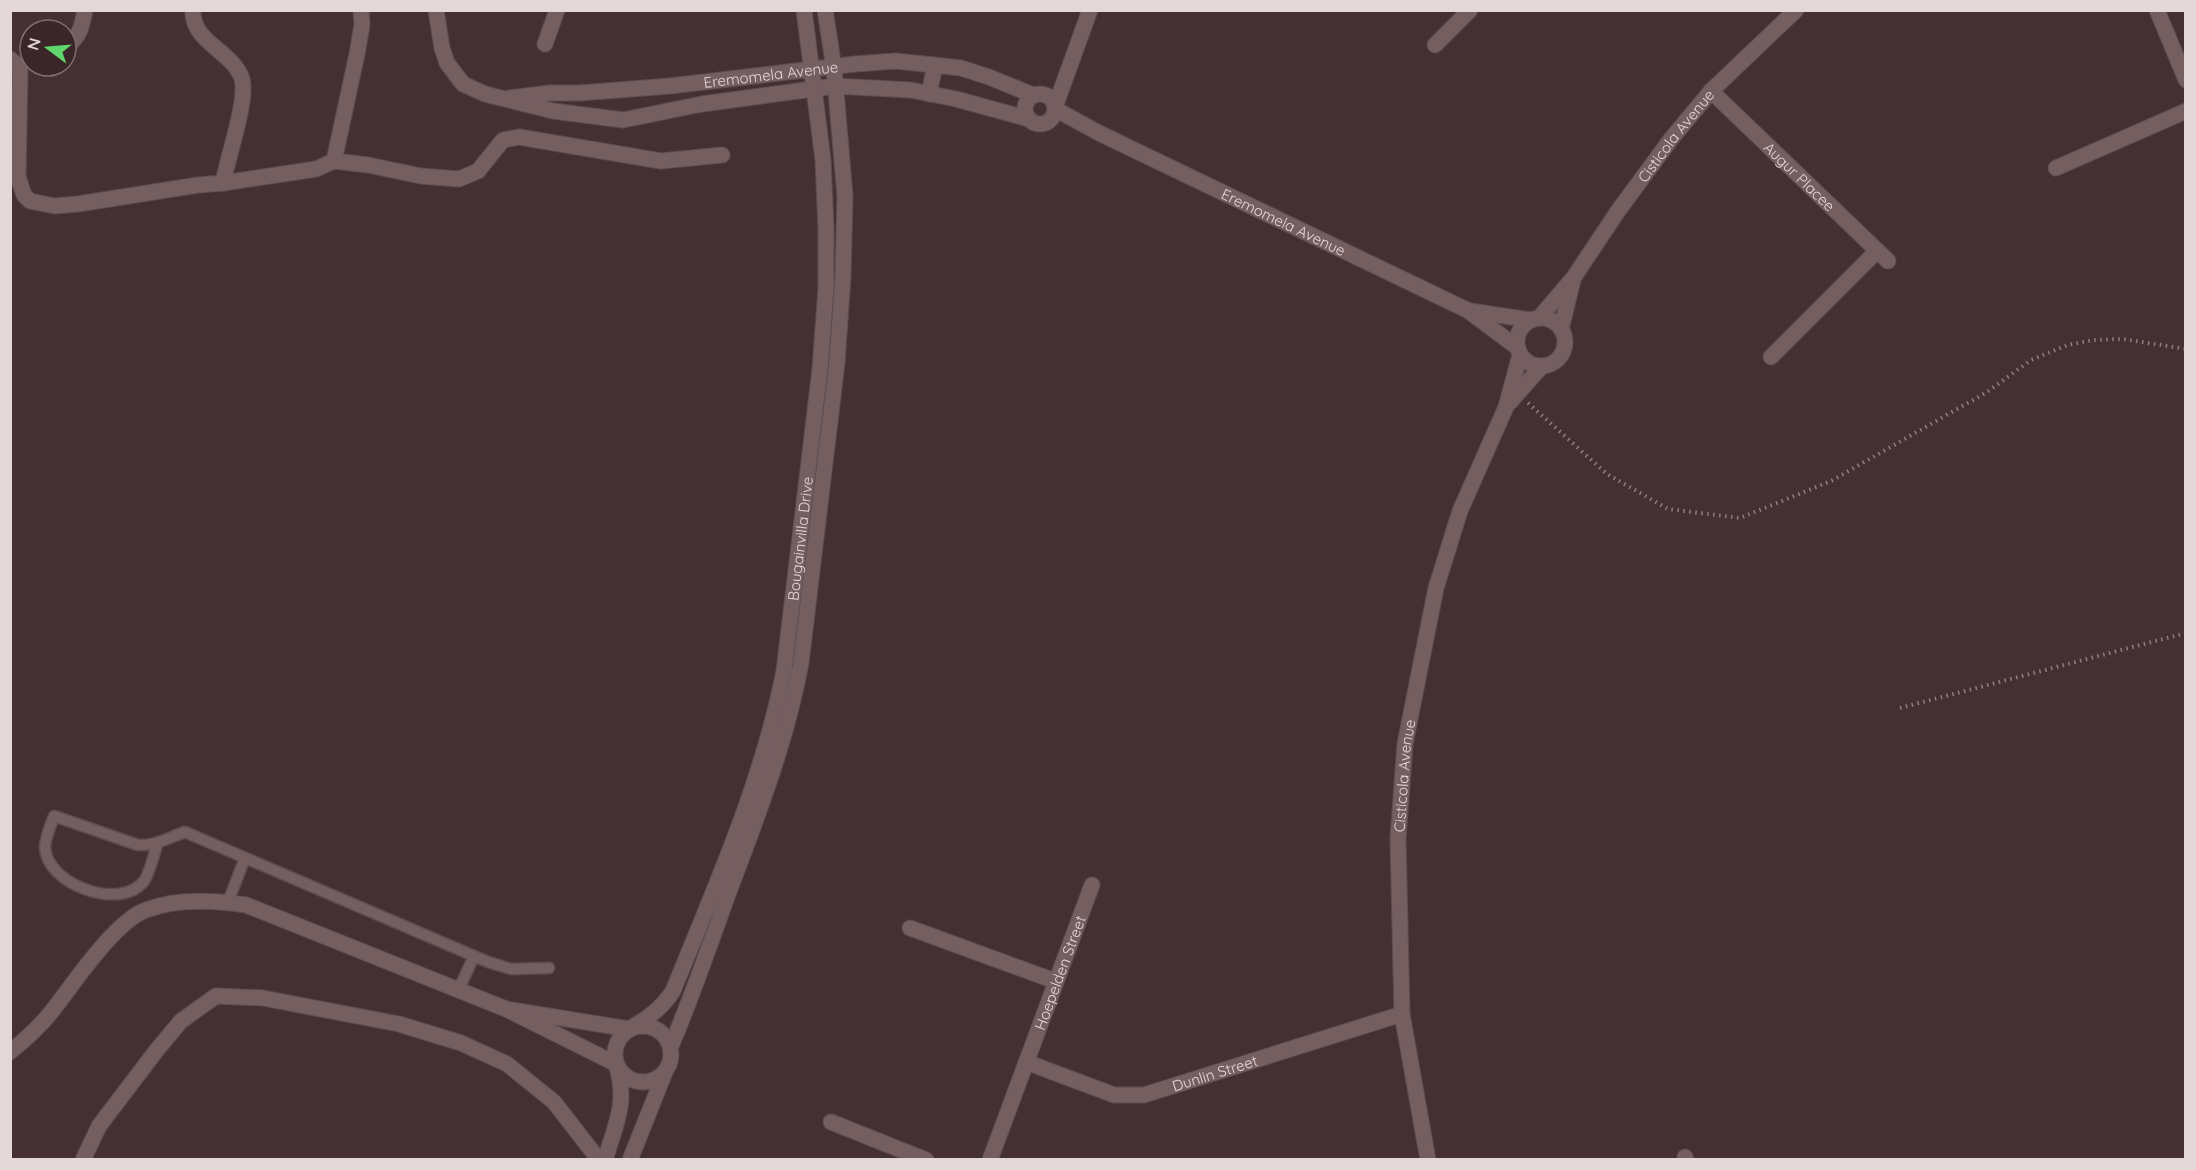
<svg xmlns="http://www.w3.org/2000/svg" width="2196" height="1170" viewBox="0 0 2196 1170" font-family="Quicksand,sans-serif">
<style>
.lines{fill:none;stroke-linecap:round;stroke-linejoin:round}
.service-casing{stroke:#5e4d4f;stroke-width:13}
.minor-casing{stroke:#5e4d4f;stroke-width:17}
.path{stroke:#907f81;stroke-width:4;stroke-dasharray:1.5 4.5;stroke-linecap:butt}
.service{stroke:#755e60;stroke-width:10}
.minor{stroke:#755e60;stroke-width:15}
.labels{text-anchor:middle;dominant-baseline:central;stroke-width:6;stroke-linejoin:round;paint-order:stroke}
.street-label{font-size:15px;fill:#e4d7d8;stroke:#3a2628}
</style>
<rect width="100%" height="100%" fill="#443032"/>
<g class="lines">
<g class="service-casing">
<path id="service" d="M158,842C154,853 150,873 144,881C120,912 46,884 45,847C45,838 51,825 54,816L138,845C155,846 168,838 185,832L488,962L511,969L549,968
M228,902L245,858
M458,991L474,956"/>
</g>
<g class="minor-casing">
<g id="minor">
<path d="M436,10L442,48L447,63L463,84L485,94L553,111L623,120L702,104L835,86L911,90L956,99L1029,119"/>
<path d="M2157,10L2186,80"/>
<path d="M545,44L557,10"/>
<path d="M1435,45L1470,10"/>
<path d="M66,47C80,37 82,26 85,10"/>
<path d="M10,59L20,67L18,177L24,195L30,201L55,206L78,204L198,185L223,183C227,159 248,100 242,79C233,51 191,42 193,10"/>
<path id="s1" d="M1711,91L1888,261"/>
<path d="M929,94L935,65"/>
<circle cx="1040" cy="109" r="15"/>
<path id="s2" d="M510,98L550,93H579L670,86L855,64L896,61L961,68L989,77L1033,95"/>
<path d="M1055,107L1090,10"/>
<path id="s3" d="M1055,109L1099,133L1467,310L1518,348"/>
<path d="M334,161L357,54L362,25L361,10"/>
<path d="M2056,168L2186,111"/>
<path d="M223,183L316,169L334,161L368,165L421,176L459,179L478,171L503,140L519,137L661,161L722,155"/>
<path d="M1470,311L1531,320"/>
<path id="s4" d="M1539,318L1574,277L1618,211L1671,139L1711,91L1796,10"/>
<circle cx="1541" cy="342" r="24"/>
<path d="M1561,329L1573,280"/>
<path d="M1771,357L1877,251"/>
<path d="M1510,402L1541,367"/>
<path d="M910,928L1055,981"/>
<path id="s5" d="M506,1009L629,1029C647,1019 661,1009 673,991C715,887 762,783 784,671L820,369L826,288V229L823,160L804,10"/>
<circle cx="643" cy="1054" r="28"/>
<path d="M671,1046C692,997 709,947 727,897C756,820 786,744 801,663L837,363L843,276L845,196L834,68L825,10"/>
<path d="M10,1052C25,1040 41,1025 53,1010C74,983 115,921 146,910C177,898 213,900 246,905L506,1009L616,1064C628,1102 616,1123 605,1160"/>
<path id="s6" d="M1026,1062L1114,1095H1144L1402,1014"/>
<path d="M831,1122L926,1160"/>
<path d="M1685,1157L1686,1160"/>
<path d="M83,1160L99,1126L156,1051L181,1021L216,996L263,998L399,1024L461,1043L507,1064L554,1102L599,1160"/>
<path d="M630,1160L665,1072"/>
<path id="s7" d="M990,1160L1092,885"/>
<path id="s8" d="M1428,1160L1402,1014L1398,838L1405,744L1436,588L1460,511L1506,407L1520,355"/>
</g>
</g>
<path class="path" d="M1528,403L1607,474L1668,509L1740,518L1831,481L1987,392L2031,360L2068,345L2093,340L2123,339L2186,349
M1900,708L2186,633"/>
<use href="#service" class="service"/>
<use href="#minor" class="minor"/>
</g>
<g class="labels">
<g class="street-label">
<text stroke="none"><textPath href="#s2" startOffset="262">Eremomela Avenue</textPath></text>
<text stroke="none"><textPath href="#s4" startOffset="228">Cisticola Avenue</textPath></text>
<text stroke="none"><textPath href="#s1" startOffset="123">Augur Placee</textPath></text>
<text stroke="none"><textPath href="#s3" startOffset="255">Eremomela Avenue</textPath></text>
<text stroke="none"><textPath href="#s5" startOffset="656">Bougainvilla Drive</textPath></text>
<text stroke="none"><textPath href="#s8" startOffset="387">Cisticola Avenue</textPath></text>
<text stroke="none"><textPath href="#s7" startOffset="200">Hoepelden Street</textPath></text>
<text stroke="none"><textPath href="#s6" startOffset="198">Dunlin Street</textPath></text>
</g>
</g>
<rect width="2196" height="1170" fill="none" stroke="#e4d7d8" stroke-width="24"/>
<g transform="translate(48 48) rotate(286)"><circle r="28" fill="#3a2628" stroke="#7e6d6e" stroke-width="1.5"/>
<path d="M0-4.5L10 22L0 15L-10 22Z" fill="#60d56b"/>
<text y="-9" font-size="16" font-weight="bold" text-anchor="middle" fill="#e4d7d8">N</text>
</g>
</svg>
